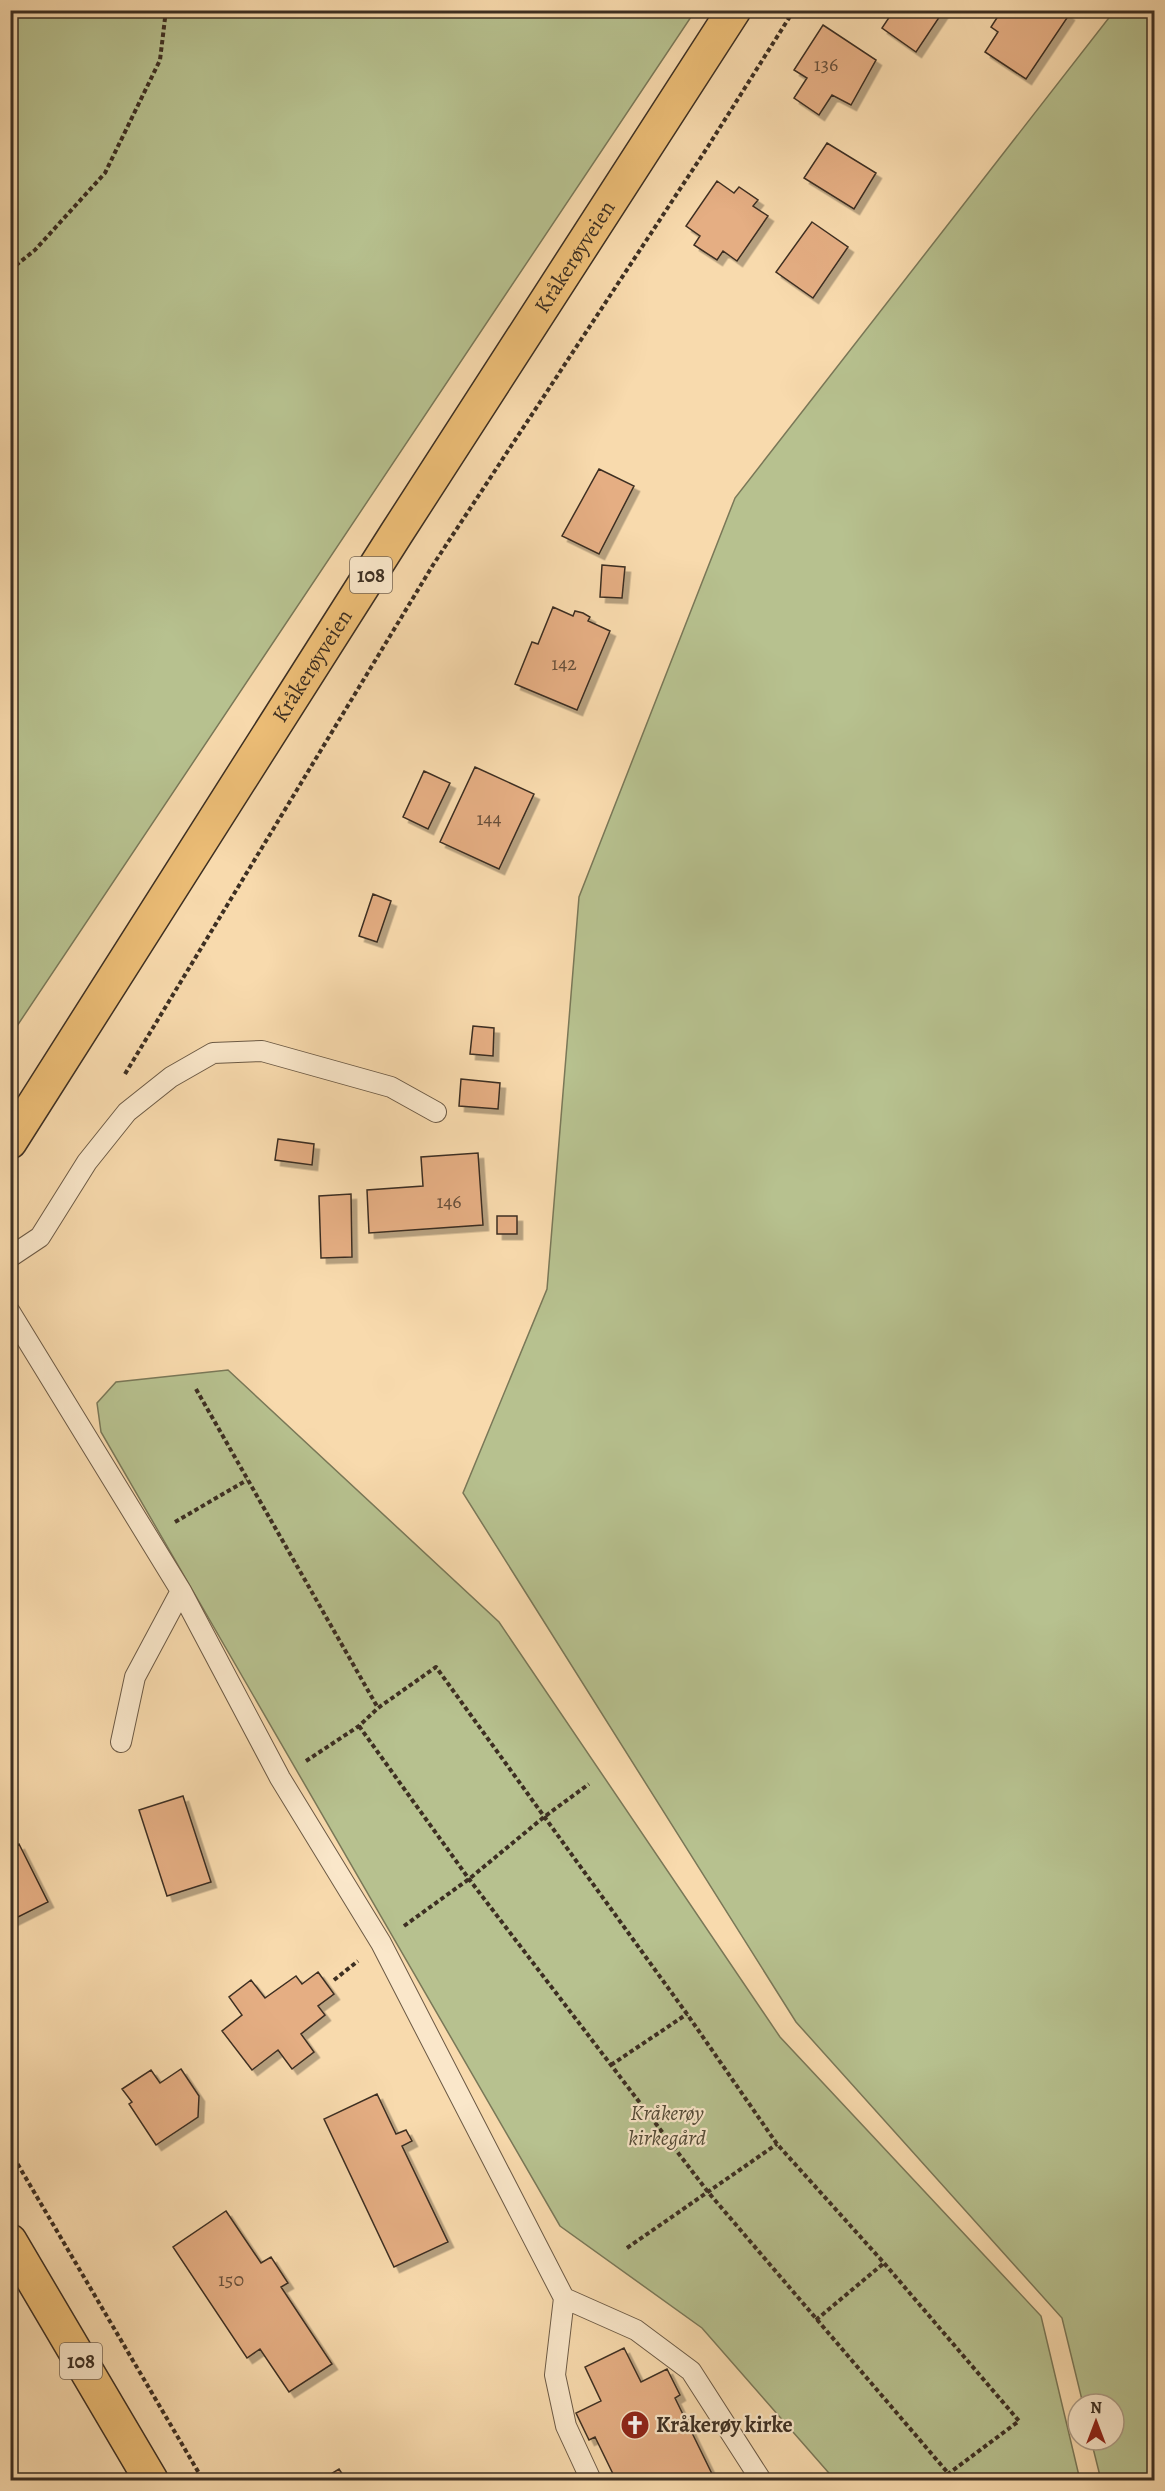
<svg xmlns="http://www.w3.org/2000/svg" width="1165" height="2491" viewBox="0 0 1165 2491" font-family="Alegreya,serif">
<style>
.green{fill:#b7c18f;stroke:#7a7858;stroke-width:1.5}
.building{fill:#e5ae83;stroke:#3d2f22;stroke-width:1.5;filter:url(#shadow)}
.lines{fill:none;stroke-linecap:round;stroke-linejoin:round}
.service-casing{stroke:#6c5a45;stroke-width:22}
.primary-casing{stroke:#3d2f22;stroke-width:36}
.path{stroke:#3d2f22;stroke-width:4;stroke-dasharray:4.5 3;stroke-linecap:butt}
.service{stroke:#fae7ca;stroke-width:20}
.primary{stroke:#ecbd76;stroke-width:33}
.labels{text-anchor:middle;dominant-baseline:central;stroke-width:4.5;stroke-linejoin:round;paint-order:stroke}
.number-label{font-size:20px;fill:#674f3a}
.shield{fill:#fae7ca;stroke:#766654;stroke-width:1.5}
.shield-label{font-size:21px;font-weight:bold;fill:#3d2f22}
.street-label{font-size:22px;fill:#3d2f22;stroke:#fae7ca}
.park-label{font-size:22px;font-style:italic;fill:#554c38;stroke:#fae7ca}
.poi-label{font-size:22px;font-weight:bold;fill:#3d2f22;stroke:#fae7ca;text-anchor:start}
</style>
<defs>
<filter id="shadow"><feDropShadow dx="5.5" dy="5.5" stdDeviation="0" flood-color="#0004"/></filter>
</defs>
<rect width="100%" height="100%" fill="#f8daad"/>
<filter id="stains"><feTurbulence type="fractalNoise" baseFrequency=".00333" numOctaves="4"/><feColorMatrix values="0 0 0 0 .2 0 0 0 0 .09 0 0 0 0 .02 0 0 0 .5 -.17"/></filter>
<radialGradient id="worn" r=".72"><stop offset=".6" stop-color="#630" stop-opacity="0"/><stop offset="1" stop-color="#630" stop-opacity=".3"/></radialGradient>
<path class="green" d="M11,10L695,11L11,1035L10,11Z
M1115,10L1154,11V2480H1101L1091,2440H1114V2404H1083L1062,2318L796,2022L463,1493L547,1289L579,897L735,498Z
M228,1370L499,1622L780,2037L1041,2316L1080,2480H835L702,2328L560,2226L101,1432L97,1403L116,1382Z"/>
<path class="building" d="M894,10H944L916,52L882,28Z
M1002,10L1010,13L1012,10H1062L1069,15L1026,79L985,52L998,32L991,27Z
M823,25L876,60L851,105L832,95L819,115L794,98L807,78L794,70Z
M827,143L876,173L854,209L804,178Z
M717,181L734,193L739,187L758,200L753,206L768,216L737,261L723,251L717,260L694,245L700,236L686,226Z
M812,222L848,247L813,298L776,272Z
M599,469L634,486L599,554L562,536Z
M602,565L625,567L622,598L600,597Z
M553,607L573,616L575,611L583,613L590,617L588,621L610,631L577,710L515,684L532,642L538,644Z
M475,767L534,794L499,869L440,842Z
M424,771L450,783L428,829L403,817Z
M373,894L391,901L377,942L359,936Z
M473,1026L494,1028L493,1056L470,1054Z
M461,1079L500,1083L498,1109L459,1106Z
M278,1139L314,1144L312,1165L275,1160Z
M478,1153L483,1225L369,1233L367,1190L423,1186L421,1157Z
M351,1194L352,1257L321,1258L319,1196Z
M497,1216H517V1234H497Z
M183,1796L211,1882L167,1896L139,1810Z
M19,1844L48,1902L10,1921V1848Z
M318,1972L334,1994L318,2006L325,2015L301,2034L314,2052L292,2069L278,2050L252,2070L222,2031L242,2015L229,1997L251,1980L265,1998L296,1976L302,1984Z
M181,2069L199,2096L198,2117L156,2145L129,2104L132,2102L122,2089L151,2070L160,2083Z
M377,2094L396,2134L406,2130L412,2141L402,2146L448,2242L394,2267L324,2119Z
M226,2211L261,2263L271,2257L288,2283L281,2287L332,2364L289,2392L260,2349L247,2358L173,2247Z
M624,2348L641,2382L667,2369L680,2395L675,2398L715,2480H616L595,2437L589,2440L576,2413L601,2401L585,2367Z
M339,2469L346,2480H321Z"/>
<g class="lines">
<g class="service-casing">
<path id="service" d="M10,1257L40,1237L87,1162L127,1112L171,1077L213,1053L262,1051L391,1087L436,1112
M10,1312L181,1591L280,1778L381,1943L564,2298L555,2375L566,2426L591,2480
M121,1742L135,1677L181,1591
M564,2298L636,2330L691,2371L761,2480"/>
</g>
<g class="primary-casing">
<g id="primary">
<path id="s1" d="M10,1142L396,534L734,10"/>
<path d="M10,2241L151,2480"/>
</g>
</g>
<path class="path" d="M10,270L35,250L105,173L160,60L166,10
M125,1074L433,565L707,148L794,10
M196,1389L378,1708
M175,1522L247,1480
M359,1726L469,1879L708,2192L948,2473L950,2480
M306,1761L359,1726L378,1708L436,1667L687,2014L777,2144L884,2263L1019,2421L940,2480
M404,1926L469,1879L544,1817L589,1784
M334,1980L358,1961
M611,2065L687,2014
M10,2151L203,2480
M627,2248L777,2144
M816,2320L884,2263"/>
<use href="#service" class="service"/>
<use href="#primary" class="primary"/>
</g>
<defs>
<g id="church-disc" transform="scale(1.5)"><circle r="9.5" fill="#8f2418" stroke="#fae7ca"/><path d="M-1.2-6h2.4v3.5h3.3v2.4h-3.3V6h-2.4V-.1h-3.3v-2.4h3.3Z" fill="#fff"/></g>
</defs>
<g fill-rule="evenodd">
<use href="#church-disc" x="635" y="2425"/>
</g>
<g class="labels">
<g class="number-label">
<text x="826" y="64">136</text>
<text x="564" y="663">142</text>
<text x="489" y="818">144</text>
<text x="449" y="1201">146</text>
<text x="231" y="2279">150</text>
</g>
<g class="shield">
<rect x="350" y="557" width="42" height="36" rx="4.5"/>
<rect x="60" y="2343" width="42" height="36" rx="4.5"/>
</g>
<g class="shield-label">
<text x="371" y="575">108</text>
<text x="81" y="2361">108</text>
</g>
<g class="street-label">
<text stroke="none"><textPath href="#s1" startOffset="1050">Kråkerøyveien</textPath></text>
<text stroke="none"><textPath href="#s1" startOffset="564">Kråkerøyveien</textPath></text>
</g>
<g class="park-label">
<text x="667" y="2113">Kråkerøy<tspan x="667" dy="25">kirkegård</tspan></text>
</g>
<g class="poi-label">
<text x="656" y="2425">Kråkerøy kirke</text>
</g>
</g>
<rect width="1165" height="2491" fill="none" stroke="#f8daad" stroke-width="36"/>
<rect x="12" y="12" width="1141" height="2467" fill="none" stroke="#3d2f22" stroke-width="3"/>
<rect x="18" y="18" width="1129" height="2455" fill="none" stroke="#3d2f22" stroke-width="1.5"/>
<g transform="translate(1096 2422)"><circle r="28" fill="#fae7ca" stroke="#ae9d87" stroke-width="1.5"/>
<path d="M0-4.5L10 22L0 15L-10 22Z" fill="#8f2418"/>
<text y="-9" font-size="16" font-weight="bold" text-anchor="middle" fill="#3d2f22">N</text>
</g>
<rect width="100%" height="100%" filter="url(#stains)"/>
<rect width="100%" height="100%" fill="url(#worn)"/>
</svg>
